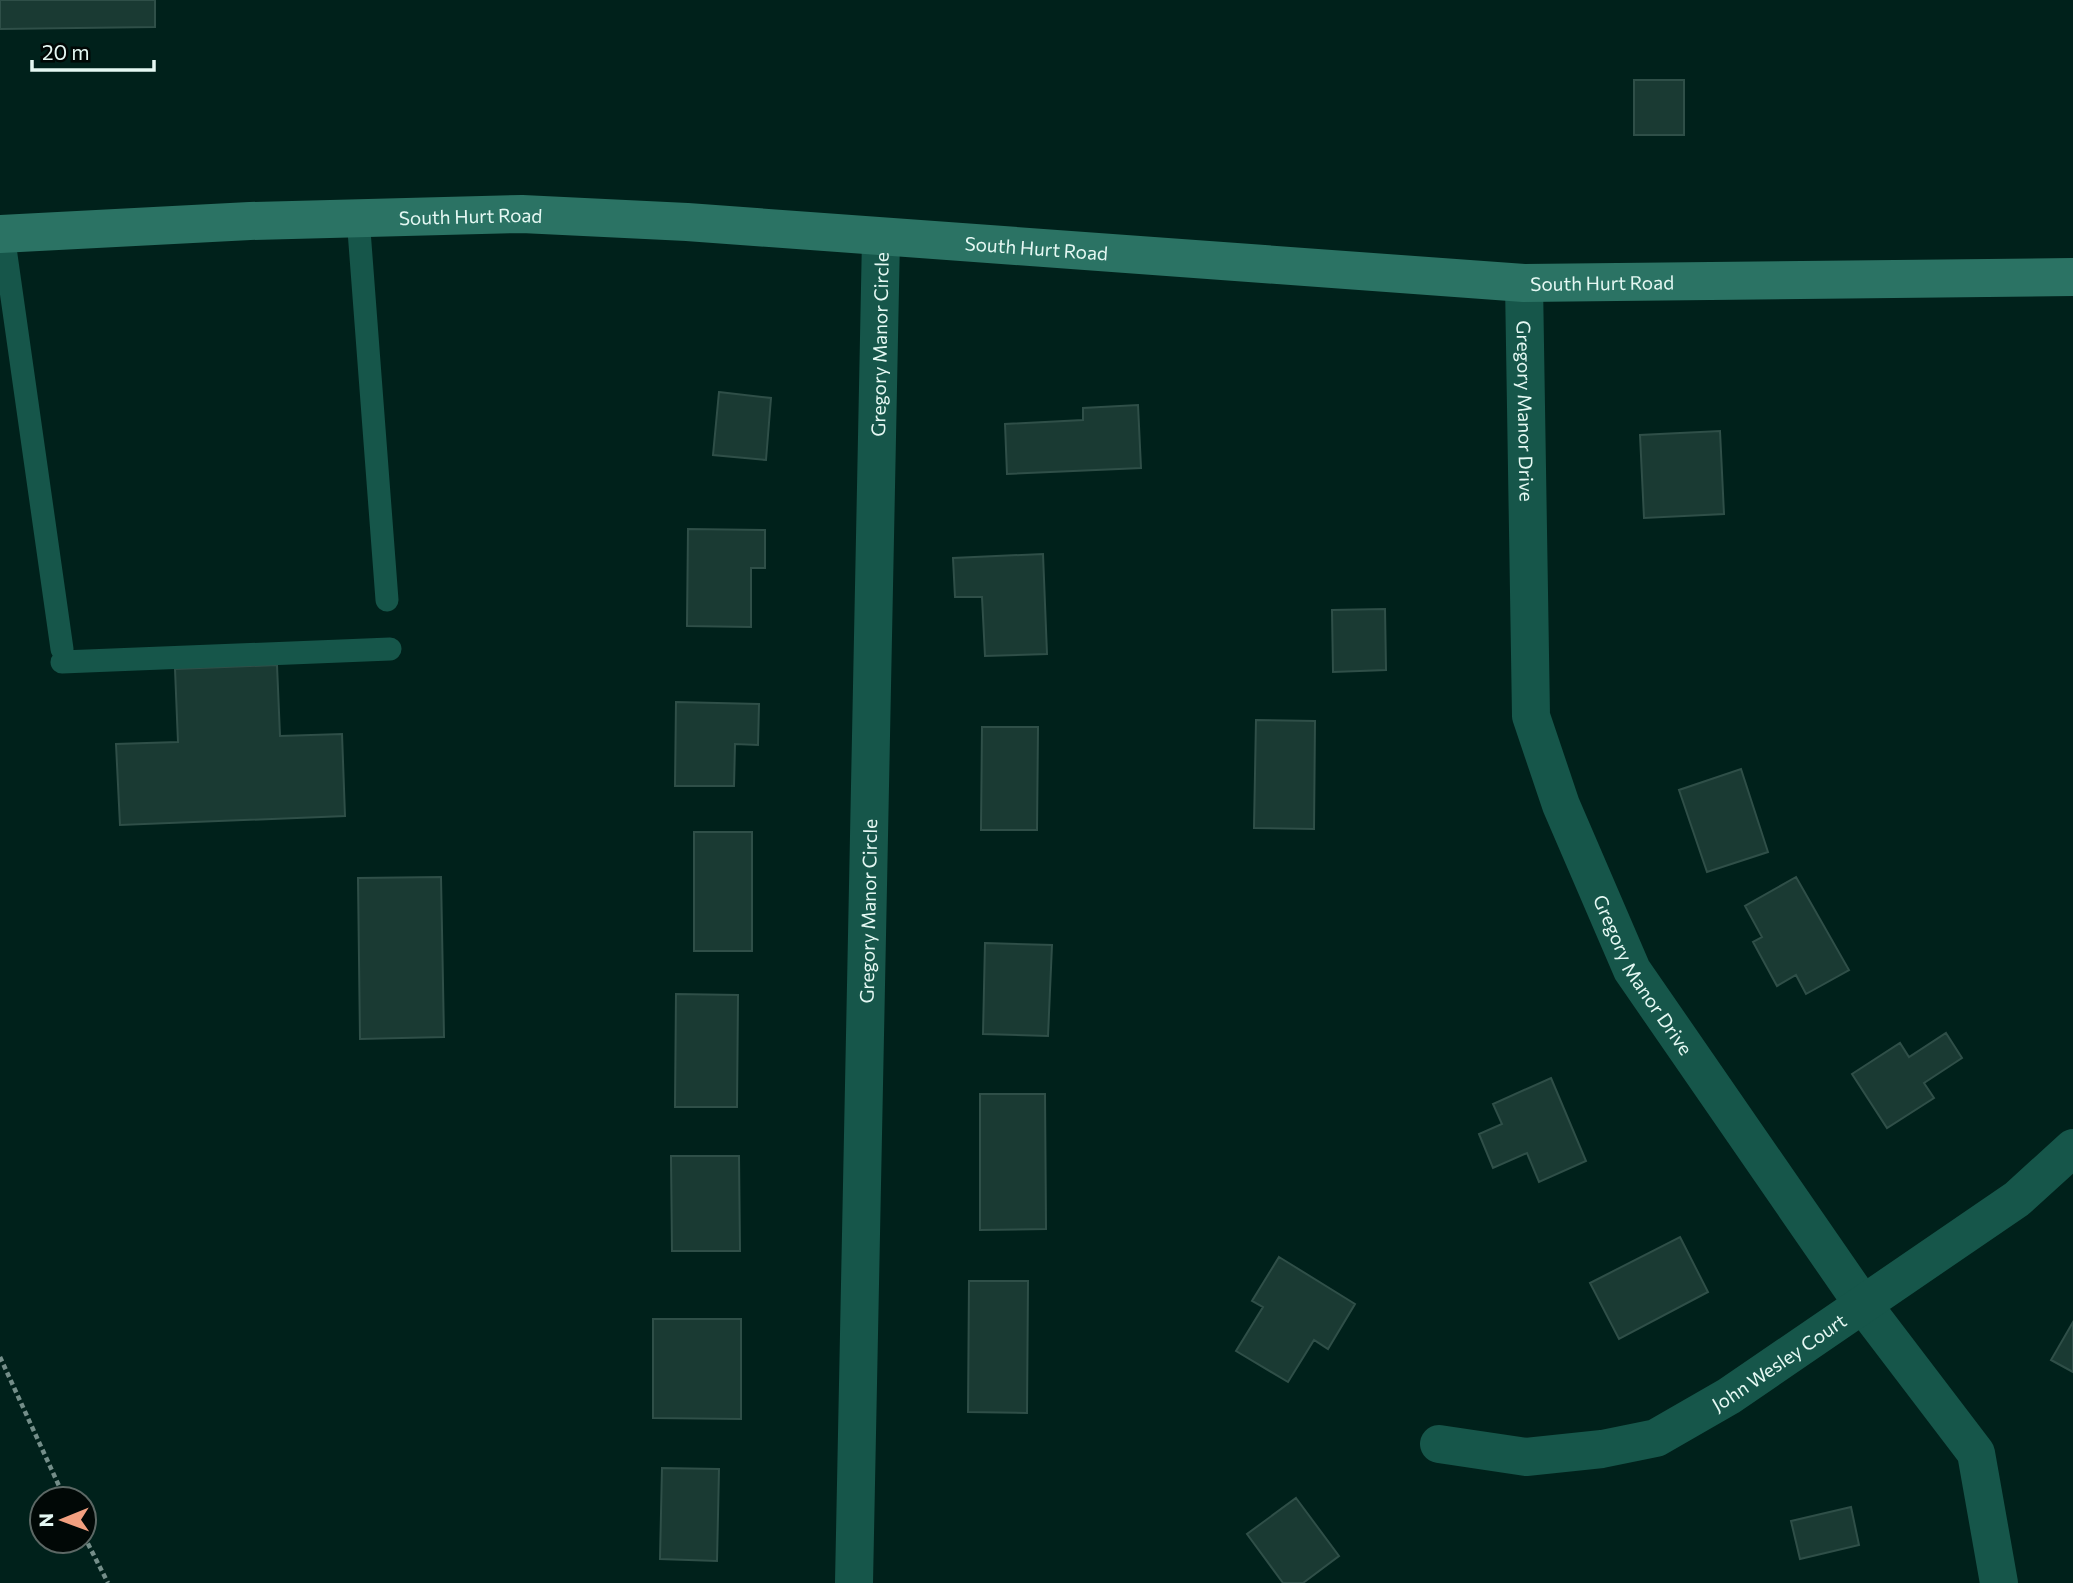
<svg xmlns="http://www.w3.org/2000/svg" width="2073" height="1583" viewBox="0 0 2073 1583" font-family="Commissioner,sans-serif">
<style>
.building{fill:#1a3a33;stroke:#2f4f48;stroke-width:2}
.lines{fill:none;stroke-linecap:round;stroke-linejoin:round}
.path{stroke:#748e89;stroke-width:4.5;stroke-dasharray:5 3.5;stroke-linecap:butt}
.lane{stroke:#16564a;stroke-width:23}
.street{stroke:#16564a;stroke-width:38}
.secondary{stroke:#2b7364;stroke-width:38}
.labels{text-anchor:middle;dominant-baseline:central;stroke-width:7;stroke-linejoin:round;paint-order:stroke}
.street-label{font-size:19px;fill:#e5f8f3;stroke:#010806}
</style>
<rect width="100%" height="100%" fill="#00211b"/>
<path class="building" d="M0,0H155V27L0,29Z
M1634,80H1684V135H1634Z
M719,392L771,398L766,460L713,455Z
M1138,405L1141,468L1007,474L1005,424L1083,420V408Z
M1720,431L1724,514L1644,518L1640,435Z
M688,529L765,530V568H751V627L687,626Z
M1043,554L1047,654L985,656L982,597H955L953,558Z
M1385,609L1386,670L1333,672L1332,610Z
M277,665L280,736L342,734L345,816L120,825L116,744L178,742L175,669Z
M676,702L759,704L758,745L735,744L734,786H675Z
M1256,720L1315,721L1314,829L1254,828Z
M982,727H1038L1037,830H981Z
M1741,769L1768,852L1707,872L1679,790Z
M694,832H752V951H694Z
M441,877L444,1037L360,1039L358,878Z
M1796,877L1849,970L1806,994L1796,975L1777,986L1753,942L1762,937L1745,906Z
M985,943L1052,945L1048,1036L983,1034Z
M676,994L738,995L737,1107H675Z
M1946,1033L1962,1058L1924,1083L1934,1098L1887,1128L1852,1074L1900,1043L1909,1057Z
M1551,1078L1586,1161L1539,1182L1527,1153L1493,1168L1479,1134L1502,1124L1493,1104Z
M980,1094H1045L1046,1229L980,1230Z
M671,1156H739L740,1251H672Z
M1680,1237L1708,1292L1619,1339L1590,1283Z
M1279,1257L1355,1304L1328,1349L1314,1340L1288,1382L1236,1351L1263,1307L1252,1301Z
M969,1281H1028L1027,1413L968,1412Z
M653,1319H741V1419L653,1418Z
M2073,1322V1372L2051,1360Z
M662,1468L719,1469L717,1561L660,1559Z
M1296,1498L1339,1556L1303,1583H1283L1247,1534Z
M1851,1507L1859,1545L1800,1559L1791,1521Z"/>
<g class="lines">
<path class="path" d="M0,1357L65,1499
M84,1536L108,1583"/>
<path class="lane" d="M358,217L387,600
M3,234L62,649
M62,662L390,649"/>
<g class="street">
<path id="s1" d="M1524,283L1531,716L1561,805L1632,970L1864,1306L1976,1453L1999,1583"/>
<path id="s2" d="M1439,1444L1526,1457L1602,1449L1656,1438L1729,1396L2017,1199L2073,1148"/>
<path id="s3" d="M854,1583L881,238"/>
</g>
<path class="secondary" id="s4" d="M0,234L250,221L522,214L687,222L1524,283L2073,277"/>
</g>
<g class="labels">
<g class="street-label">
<text stroke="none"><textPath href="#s4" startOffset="471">South Hurt Road</textPath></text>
<text stroke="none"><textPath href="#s4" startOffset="1038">South Hurt Road</textPath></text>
<text stroke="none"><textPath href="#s4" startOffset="1605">South Hurt Road</textPath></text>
<text stroke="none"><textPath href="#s3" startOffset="1239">Gregory Manor Circle</textPath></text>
<text stroke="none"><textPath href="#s1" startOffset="128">Gregory Manor Drive</textPath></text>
<text stroke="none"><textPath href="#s3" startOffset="672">Gregory Manor Circle</textPath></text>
<text stroke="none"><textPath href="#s1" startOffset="716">Gregory Manor Drive</textPath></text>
<text stroke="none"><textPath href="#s2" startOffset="364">John Wesley Court</textPath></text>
</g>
</g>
<g transform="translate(63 1520) rotate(269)"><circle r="33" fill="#010806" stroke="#5c6865" stroke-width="2"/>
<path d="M0-5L12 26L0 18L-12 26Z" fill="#f2a080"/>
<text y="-10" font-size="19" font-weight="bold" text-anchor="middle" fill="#e5f8f3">N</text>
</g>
<path d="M32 60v10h122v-10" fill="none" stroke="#e5f8f3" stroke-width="3.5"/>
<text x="42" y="60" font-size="21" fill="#e5f8f3" stroke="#010806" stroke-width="5" paint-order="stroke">20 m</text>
</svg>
